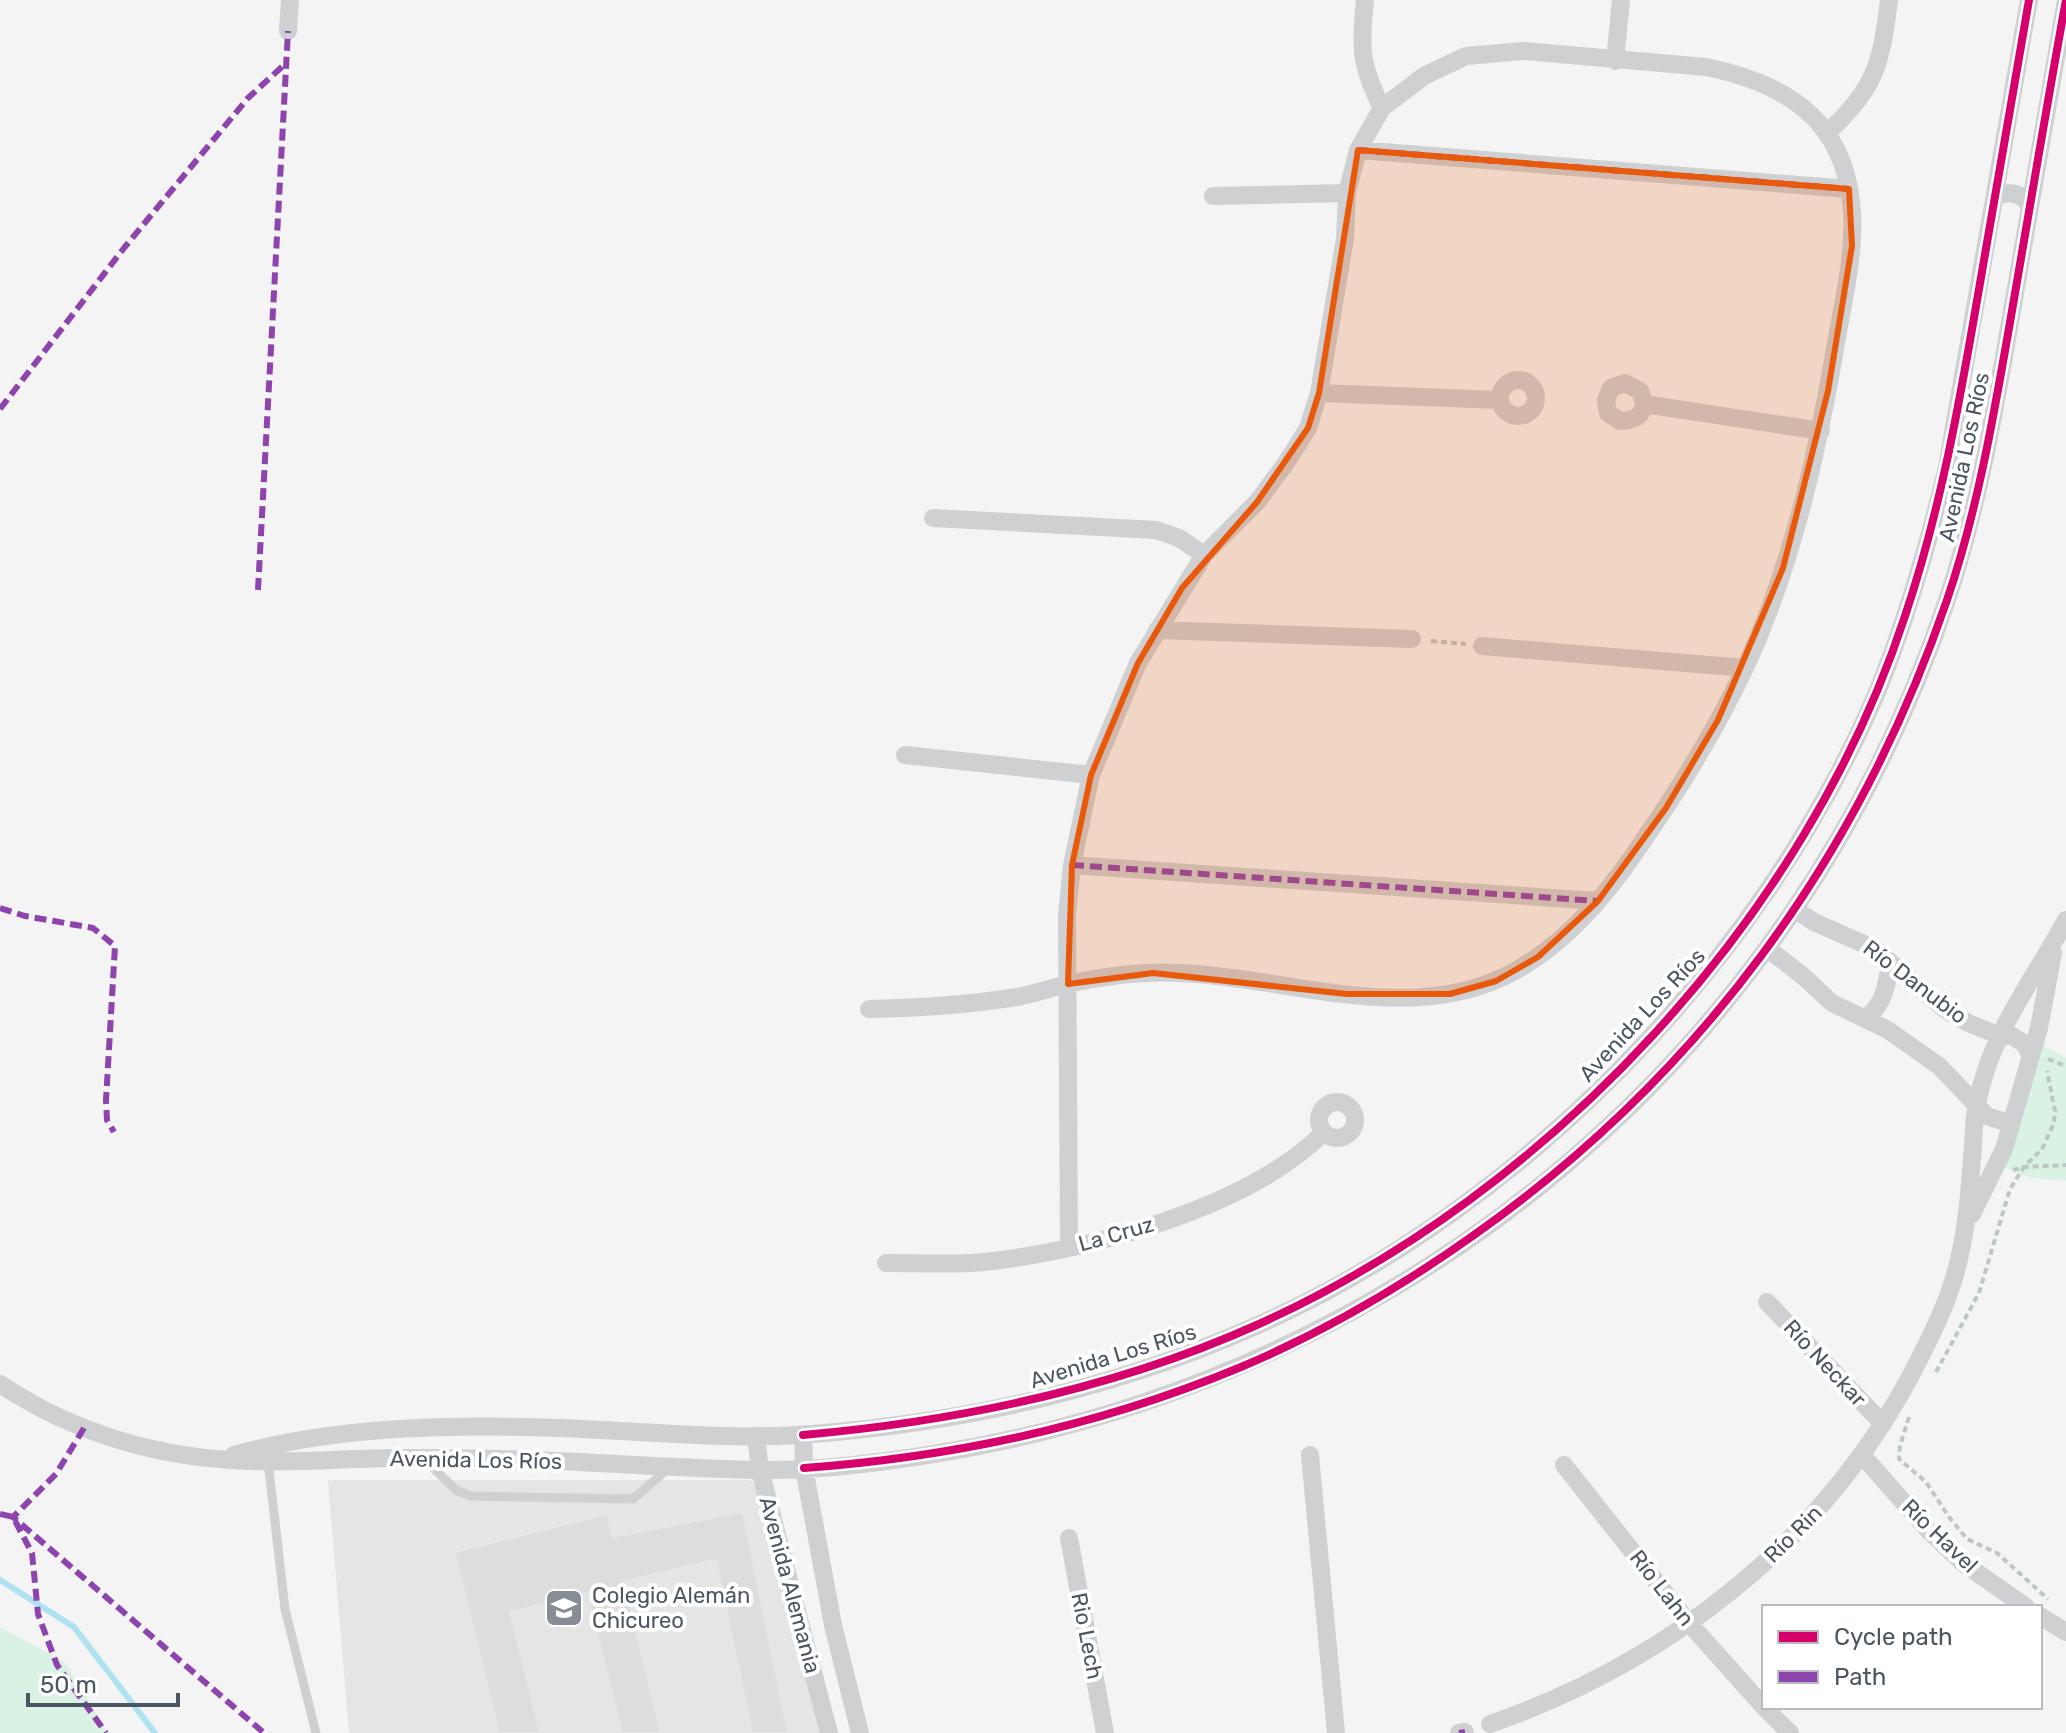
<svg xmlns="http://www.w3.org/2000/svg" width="2066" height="1733" viewBox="0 0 2066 1733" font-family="Rubik,sans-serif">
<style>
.education{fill:#e6e5e6}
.green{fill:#d9f2e3}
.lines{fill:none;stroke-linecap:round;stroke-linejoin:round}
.stream{stroke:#aee2f0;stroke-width:6}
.building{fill:#ddddde;stroke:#e5e6e7;stroke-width:2}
.path{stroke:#bcc7c4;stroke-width:4;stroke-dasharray:6 4;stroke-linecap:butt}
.lane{stroke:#ced0d2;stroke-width:9}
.street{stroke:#ced0d2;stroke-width:18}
.quiet{stroke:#8e44ad;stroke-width:6;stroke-dasharray:12 6;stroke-linecap:butt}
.cycleway-casing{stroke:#fff;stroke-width:13}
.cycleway{stroke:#d6006c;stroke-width:8}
.marked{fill:#e8590c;fill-opacity:0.2;stroke:#e8590c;stroke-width:6;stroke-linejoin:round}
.labels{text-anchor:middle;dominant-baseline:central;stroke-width:8;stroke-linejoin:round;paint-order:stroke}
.street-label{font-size:22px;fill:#4a5661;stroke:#fff}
.poi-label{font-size:22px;fill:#4a5661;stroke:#fff;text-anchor:start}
</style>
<rect width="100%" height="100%" fill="#f4f4f4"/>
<path class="education" d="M328,1480H747L759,1483L821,1733H349Z"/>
<path class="green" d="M2039,1043L2066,1058V1181L2031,1178L2001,1166Z
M0,1627L65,1662L108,1733H0Z"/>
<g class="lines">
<path class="stream" d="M0,1580L74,1627L155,1733"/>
</g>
<path class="building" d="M743,1512L788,1733H752L716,1560L624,1581L661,1733H622L587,1593L510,1612L540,1733H499L454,1552L607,1514L613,1537Z"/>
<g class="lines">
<path class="path" d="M1431,641L1466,644
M2048,1059L2066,1066
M2013,1170L2024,1167L2066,1165
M1936,1372L1979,1293L2010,1189L2024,1167L2042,1149L2054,1123L2055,1111L2047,1071
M1909,1417L1900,1446L1899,1459L1926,1482L1949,1517L1967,1539L1997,1553L2048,1599"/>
<path class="lane" d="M268,1461L285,1609L316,1733
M426,1461L456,1490L471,1496L633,1499L670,1467"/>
<path class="street" d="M1365,0C1360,48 1360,64 1382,108
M288,31L290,0
M1615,61L1621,0
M1827,133C1876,87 1881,65 1889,0
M1358,150L1849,189
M1213,196L1347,193
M1995,197C2010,190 2022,193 2030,206
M1500 398a18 18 0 1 1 36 0a18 18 0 1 1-36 0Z
M1644,404C1642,417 1633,421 1620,421L1608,413L1606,400L1611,388L1625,383L1640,391L1644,404L1821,431
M933,518L1156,530L1179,538L1204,555
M1157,630L1412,639
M1482,646L1745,668
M905,755L1091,775
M1072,865L1598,901
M1796,910L1814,922L1875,949L1943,1008L1968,1023L1998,1035L2012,1036L2025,1044L2030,1055
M1768,949L1803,976L1832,1003L1888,1030L1939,1066L1987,1116L2011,1124
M869,1009C919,1008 968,1005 1017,997C1034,994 1051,988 1068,984C1103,976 1144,971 1180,973C1289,977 1412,1028 1515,971C1571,940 1612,888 1647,835C1683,783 1717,727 1744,670C1792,567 1817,455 1836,343C1847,279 1867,209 1835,147C1810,98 1756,77 1706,67L1523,51L1466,56L1424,76L1382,108L1358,150L1347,193L1345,238L1319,393L1500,400
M1865,1019C1884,1004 1887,986 1890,963
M1319 1120a18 18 0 1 1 36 0a18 18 0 1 1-36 0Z
M1972,1214L2004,1149L2039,1028L2053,953
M1069,1247L1067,915L1072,865L1091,775L1138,663L1204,555L1257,502L1286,463L1308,428L1319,393
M886,1263C919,1263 952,1265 984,1262C1088,1251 1248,1208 1323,1133
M1767,1302L1883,1424
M0,1384C75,1434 162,1459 252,1461C301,1463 351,1458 401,1458C460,1458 520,1459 579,1462C638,1465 698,1469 757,1470C816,1471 876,1463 934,1454C1408,1378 1796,1053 1948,597C1978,507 1994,415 2010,322C2029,215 2047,107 2066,0
M803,1435L804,1468L833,1625L860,1733
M756,1436L760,1470L829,1733
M234,1455C336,1426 454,1424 560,1428C644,1431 729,1441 812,1434C965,1422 1117,1388 1258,1325C1523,1207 1760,963 1875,697C1906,623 1928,545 1947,467L2029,0
M1310,1455L1336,1733
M1862,1455L1928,1530L1963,1563L2026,1607
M1564,1465L1689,1623L1764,1707
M1069,1538L1105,1733
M2040,1616L2066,1632
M1764,1707L1790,1733
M1490,1724C1666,1663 1821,1543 1910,1377C1926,1346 1944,1312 1954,1278C1966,1238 1969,1199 1972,1158C1974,1141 1973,1121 1977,1104C1990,1034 2033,981 2066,920
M1459,1733L1465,1732"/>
<path class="quiet" d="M1358,150L1849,189
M0,409L124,248L248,98L284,65
M258,590L288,31
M1072,865L1598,901
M0,908L25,916L93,928L115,946L106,1100L107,1120L114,1132
M84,1428L56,1474L13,1517L264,1733
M0,1514L13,1517L32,1553L38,1614L57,1665L106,1733
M1459,1733L1465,1732"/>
<g class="cycleway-casing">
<path id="cycleway" d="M803,1435C960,1421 1115,1389 1259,1324C1549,1193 1806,919 1905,616C1941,509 1960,400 1979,289C1996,193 2012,96 2029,0
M804,1468C954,1457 1102,1425 1241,1367C1324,1332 1401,1287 1474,1235C1699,1076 1858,860 1947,600C1977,512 1993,420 2009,328C2028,219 2046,109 2066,0"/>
</g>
<use href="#cycleway" class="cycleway"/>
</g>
<path class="marked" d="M1358,150L1849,189L1852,246L1828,391L1783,568L1718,720L1666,808L1598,901L1538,957L1496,981L1450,994H1347L1153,973L1068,984L1072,865L1091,775L1138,663L1182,588L1257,502L1308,428L1319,393Z"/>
<defs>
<g id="school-square" transform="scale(2)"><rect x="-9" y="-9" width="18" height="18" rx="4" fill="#868d94" stroke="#fff"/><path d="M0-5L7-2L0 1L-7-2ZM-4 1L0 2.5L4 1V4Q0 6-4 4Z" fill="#fff"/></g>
</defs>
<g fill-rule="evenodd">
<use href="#school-square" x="564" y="1608"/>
</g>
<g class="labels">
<g class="street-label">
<text transform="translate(1964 457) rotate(-78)">Avenida Los Ríos</text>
<text transform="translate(1915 982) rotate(37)">Río Danubio</text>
<text transform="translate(1642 1015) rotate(-47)">Avenida Los Ríos</text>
<text transform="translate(1116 1234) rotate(-16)">La Cruz</text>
<text transform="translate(1113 1356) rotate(-17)">Avenida Los Ríos</text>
<text transform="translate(1825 1363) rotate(47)">Río Neckar</text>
<text transform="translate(476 1460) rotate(1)">Avenida Los Ríos</text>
<text transform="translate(1793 1534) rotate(-45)">Río Rin</text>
<text transform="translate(1940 1536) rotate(44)">Río Havel</text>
<text transform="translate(790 1585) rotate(75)">Avenida Alemania</text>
<text transform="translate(1662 1588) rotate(52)">Río Lahn</text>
<text transform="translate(1087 1636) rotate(79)">Rio Lech</text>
</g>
<g class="poi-label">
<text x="592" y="1595">Colegio Alemán<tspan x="592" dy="25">Chicureo</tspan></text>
</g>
</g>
<rect x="1762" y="1605" width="280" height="104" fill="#ffffff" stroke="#b7bbc0" stroke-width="2"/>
<rect x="1778" y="1631" width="40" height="12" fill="#d6006c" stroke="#b7bbc0" stroke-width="2"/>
<text x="1834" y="1645" font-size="24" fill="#4a5661">Cycle path</text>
<rect x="1778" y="1671" width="40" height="12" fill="#8e44ad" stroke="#b7bbc0" stroke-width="2"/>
<text x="1834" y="1685" font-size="24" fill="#4a5661">Path</text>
<path d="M28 1693v12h150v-12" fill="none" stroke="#4a5661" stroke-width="4"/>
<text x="40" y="1693" font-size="24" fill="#4a5661" stroke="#ffffff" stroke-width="6" paint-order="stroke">50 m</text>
</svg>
